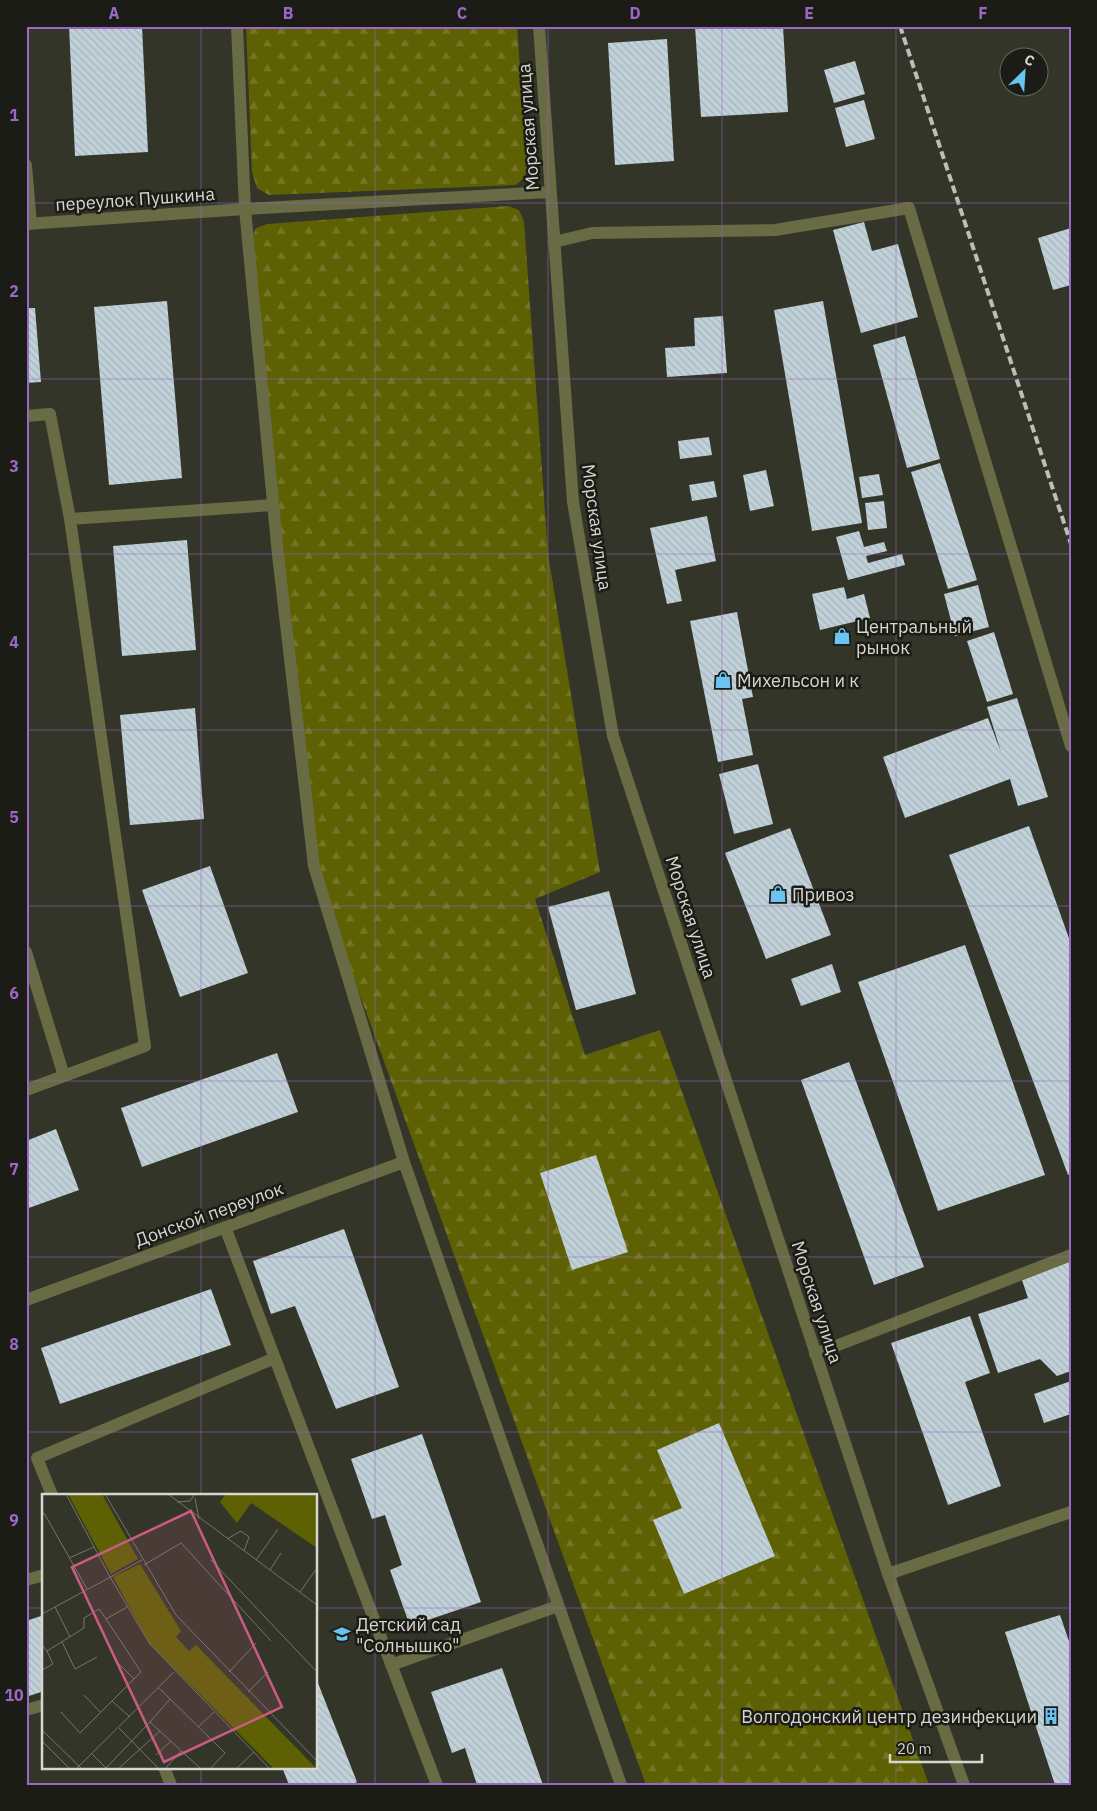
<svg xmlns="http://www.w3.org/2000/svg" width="1097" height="1811" viewBox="0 0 1097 1811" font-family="'IBM Plex Sans',sans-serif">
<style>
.forest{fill:url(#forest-firs)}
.building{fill:url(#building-back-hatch)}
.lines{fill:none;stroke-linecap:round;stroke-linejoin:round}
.minor{stroke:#686b43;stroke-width:12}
.rail{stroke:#bdbeb6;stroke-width:4;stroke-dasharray:8 4;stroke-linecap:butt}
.grid{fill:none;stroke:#9b68c5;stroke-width:1;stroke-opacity:0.55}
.labels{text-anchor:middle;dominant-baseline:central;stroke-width:5;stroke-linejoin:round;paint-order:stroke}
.street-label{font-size:18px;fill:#d6d7cf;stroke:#1b1c16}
.poi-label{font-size:18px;fill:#d6d7cf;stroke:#1b1c16;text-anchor:start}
.inset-road{fill:none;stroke:#74766b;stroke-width:1}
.view{fill:#c95b84;fill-opacity:0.15;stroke:#c95b84;stroke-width:2.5}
.inset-edge{fill:none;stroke:#d6d7cf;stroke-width:2.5}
.neatline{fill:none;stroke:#9b68c5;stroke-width:2}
.grid-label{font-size:16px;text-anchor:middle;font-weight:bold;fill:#9b68c5}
</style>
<defs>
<pattern id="forest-firs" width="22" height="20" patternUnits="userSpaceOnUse" patternTransform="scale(1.25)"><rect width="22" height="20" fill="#5d6003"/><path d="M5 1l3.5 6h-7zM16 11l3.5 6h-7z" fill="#747627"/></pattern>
<pattern id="building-back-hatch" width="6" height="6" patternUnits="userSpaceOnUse" patternTransform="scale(1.25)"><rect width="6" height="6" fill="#c1d1d9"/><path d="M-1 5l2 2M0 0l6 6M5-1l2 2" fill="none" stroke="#a7b4ba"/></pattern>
</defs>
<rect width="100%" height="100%" fill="#333529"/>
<path class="forest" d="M246,26H517L527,167L525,177L516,185L269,195L257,188L252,172Z
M508,206L519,210L524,221L548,554L600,872L535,899L585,1055L660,1030L929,1785H646L310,857L252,238L256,228L267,224Z"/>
<path class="building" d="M69,26H142L148,152L75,156Z
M695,26H783L788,112L701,117Z
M667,39L674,161L615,165L608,43Z
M855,61L865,94L834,103L824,70Z
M864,100L875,139L846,147L835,108Z
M864,222L872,251L898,244L918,317L861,333L833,230Z
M1071,228V285L1053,290L1038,238Z
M167,301L182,478L109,485L94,307Z
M823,301L862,523L812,531L774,310Z
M26,308H35L41,382L26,383Z
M723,316L727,373L667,377L665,348L695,346L694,318Z
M905,336L940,459L907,468L873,345Z
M709,437L712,455L680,459L678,441Z
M940,463L977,580L948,589L911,472Z
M766,470L774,506L750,511L743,475Z
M879,474L883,495L862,498L859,477Z
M714,481L717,497L692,501L689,485Z
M884,501L887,528L868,530L865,503Z
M707,516L716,561L675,570L682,601L667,604L650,528Z
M859,531L864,547L884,542L887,551L866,556L868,563L902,554L905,565L848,580L836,537Z
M187,540L196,650L122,656L113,546Z
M978,585L989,627L955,636L944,594Z
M844,587L847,599L864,594L870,618L820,630L812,594Z
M737,612L753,697L742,699L753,755L718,762L690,621Z
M994,632L1013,694L987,702L967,641Z
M1017,698L1048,797L1018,806L1010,779L905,818L883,757L988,718L1001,752L987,707Z
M195,708L204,819L130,825L120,715Z
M758,764L773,824L734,834L719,774Z
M1029,826L1071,944V1174L1068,1175L949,855Z
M790,828L831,935L766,959L725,853Z
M210,866L248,973L180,997L142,890Z
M609,891L636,994L576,1010L548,907Z
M965,945L1045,1175L938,1211L858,982Z
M832,964L841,992L801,1006L791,979Z
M277,1053L298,1112L142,1167L121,1108Z
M849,1062L924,1267L874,1285L801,1080Z
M56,1129L79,1190L26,1209V1141Z
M596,1155L628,1252L572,1270L540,1173Z
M344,1229L399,1387L336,1409L295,1306L271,1314L253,1261Z
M1071,1261V1371L1057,1376L1040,1359L998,1373L978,1314L1028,1298L1022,1280Z
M211,1289L231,1345L60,1404L41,1348Z
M970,1316L990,1373L965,1382L1001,1486L948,1505L891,1343Z
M1071,1381V1414L1044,1423L1034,1394Z
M719,1423L775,1556L684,1594L653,1520L682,1508L657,1450Z
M422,1434L481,1602L410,1626L390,1570L402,1565L385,1515L372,1519L351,1459Z
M44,1615V1691L26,1697V1621Z
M1060,1615L1071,1647V1785H1055L1005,1632Z
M502,1668L543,1785H477L465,1748L452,1753L431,1692Z
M316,1678L357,1782L351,1785H289L282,1767H316Z"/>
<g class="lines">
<path class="minor" d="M237,26L245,209L278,555L314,866L404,1162L621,1785
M539,26L573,502L613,736L888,1574L964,1785
M26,165L31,224
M26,224L245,209L550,192
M554,242L592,233L775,230L909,208L1071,746
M26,416L50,414L70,519L273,505
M26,952L64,1076
M26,1090L145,1046L70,519
M225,1227L437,1785
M26,1300L404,1162
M815,1354L1071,1255
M52,1495L37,1458L275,1358
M888,1574L1071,1512
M26,1580L44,1575
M391,1665L558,1606
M26,1710L44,1705
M164,1767L171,1785"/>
<path class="rail" d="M900,26L1071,544"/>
</g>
<path class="grid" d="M201,26V1495M375,26V1785M548,26V1785M722,26V1785M896,26V1785M26,203H1071M26,379H1071M26,554H1071M26,730H1071M26,906H1071M26,1081H1071M26,1257H1071M26,1432H1071M26,1608H44M316,1608H1071M201,1767V1785"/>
<defs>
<g id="shop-bare" transform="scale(1.35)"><path d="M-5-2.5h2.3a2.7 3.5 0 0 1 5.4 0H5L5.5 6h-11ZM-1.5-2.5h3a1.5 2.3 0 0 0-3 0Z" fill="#6ac3f1" stroke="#1b1c16" stroke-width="2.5" paint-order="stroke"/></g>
<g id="school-bare" transform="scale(1.35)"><path d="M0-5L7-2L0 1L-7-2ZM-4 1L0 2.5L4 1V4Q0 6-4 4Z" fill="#6ac3f1" stroke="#1b1c16" stroke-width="2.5" paint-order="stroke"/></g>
<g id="building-bare" transform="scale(1.35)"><path d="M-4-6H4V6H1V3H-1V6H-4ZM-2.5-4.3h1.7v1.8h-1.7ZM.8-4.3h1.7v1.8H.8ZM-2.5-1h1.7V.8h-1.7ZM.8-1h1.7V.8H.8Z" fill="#6ac3f1" stroke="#1b1c16" stroke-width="2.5" paint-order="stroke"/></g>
</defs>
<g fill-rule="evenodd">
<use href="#shop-bare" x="842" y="636"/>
<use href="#shop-bare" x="723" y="680"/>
<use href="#shop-bare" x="778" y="894"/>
<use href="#school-bare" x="342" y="1634"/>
<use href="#building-bare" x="1051" y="1716"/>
</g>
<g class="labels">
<g class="street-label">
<text transform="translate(528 127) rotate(-94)">Морская улица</text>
<text transform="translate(135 199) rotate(-4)">переулок Пушкина</text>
<text transform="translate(597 527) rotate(82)">Морская улица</text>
<text transform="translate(691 917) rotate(72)">Морская улица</text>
<text transform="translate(209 1214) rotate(-20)">Донской переулок</text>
<text transform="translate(817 1302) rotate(72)">Морская улица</text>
</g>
<g class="poi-label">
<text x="856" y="626">Центральный<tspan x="856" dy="21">рынок</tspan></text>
<text x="737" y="680">Михельсон и к</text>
<text x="792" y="894">Привоз</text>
<text x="356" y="1624">Детский сад<tspan x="356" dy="21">"Солнышко"</tspan></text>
<text x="1037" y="1716" text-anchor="end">Волгодонский центр дезинфекции</text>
</g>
</g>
<g transform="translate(42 1494)">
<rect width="275" height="275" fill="#333529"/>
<path d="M26,0H60L96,65L69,80ZM184,0H275V54L209,9L195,29L178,8ZM98,70L139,137L134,143L147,157L154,151L275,275H232L107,149L71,83Z" fill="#5d6003"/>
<path class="inset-road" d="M24,0L68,83L108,150L228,275M63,0L134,121L275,267M126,0L275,111M153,4L157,25M135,8L148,7L153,0M0,20L2,19L45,95M185,45L199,37L207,43L202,57M27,64L52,53M169,66L275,178M214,66L236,35M102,71L139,49L229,147M228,76L239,59M258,98L275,74M13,113L28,143M0,120L100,66M20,148L33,175L55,163M0,151L5,157L42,134V124L57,115L64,125L85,113M77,170L92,185M0,176L11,170L5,157M187,178L214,149M117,194L183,259L168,275M206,198L226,178M42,201L59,219M128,205L108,228L159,275M70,207L88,223M19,218L38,239L99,178L64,125M156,233L172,218M77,234L117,275M0,236L40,275M0,247L28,275M50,260L64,274L108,228M114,261L129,247M34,275L132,178M76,275L118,237M123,275L139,257M194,275L212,258"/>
<path class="view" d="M149,17L240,213L122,268L30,73Z"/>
<rect width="275" height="275" class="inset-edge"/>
</g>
<rect width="1097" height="1811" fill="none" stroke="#1b1c16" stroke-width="55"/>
<g transform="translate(1024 72) rotate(25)"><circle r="24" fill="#1b1c16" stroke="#666760"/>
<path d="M0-4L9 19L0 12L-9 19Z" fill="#6ac3f1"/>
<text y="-8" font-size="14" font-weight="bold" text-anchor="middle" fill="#d6d7cf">С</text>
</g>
<path d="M890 1754v8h92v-8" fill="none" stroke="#d6d7cf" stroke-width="2.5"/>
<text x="897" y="1754" font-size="15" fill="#d6d7cf" stroke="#1b1c16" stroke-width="4" paint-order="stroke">20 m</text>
<rect x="28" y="28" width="1042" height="1756" class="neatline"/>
<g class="grid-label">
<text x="114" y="19">A</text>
<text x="288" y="19">B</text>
<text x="462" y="19">C</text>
<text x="635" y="19">D</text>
<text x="809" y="19">E</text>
<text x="983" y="19">F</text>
<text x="14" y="121">1</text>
<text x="14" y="297">2</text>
<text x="14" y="472">3</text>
<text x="14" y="648">4</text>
<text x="14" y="823">5</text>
<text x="14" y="999">6</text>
<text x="14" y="1175">7</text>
<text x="14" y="1350">8</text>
<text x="14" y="1526">9</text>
<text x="14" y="1701">10</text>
</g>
</svg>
